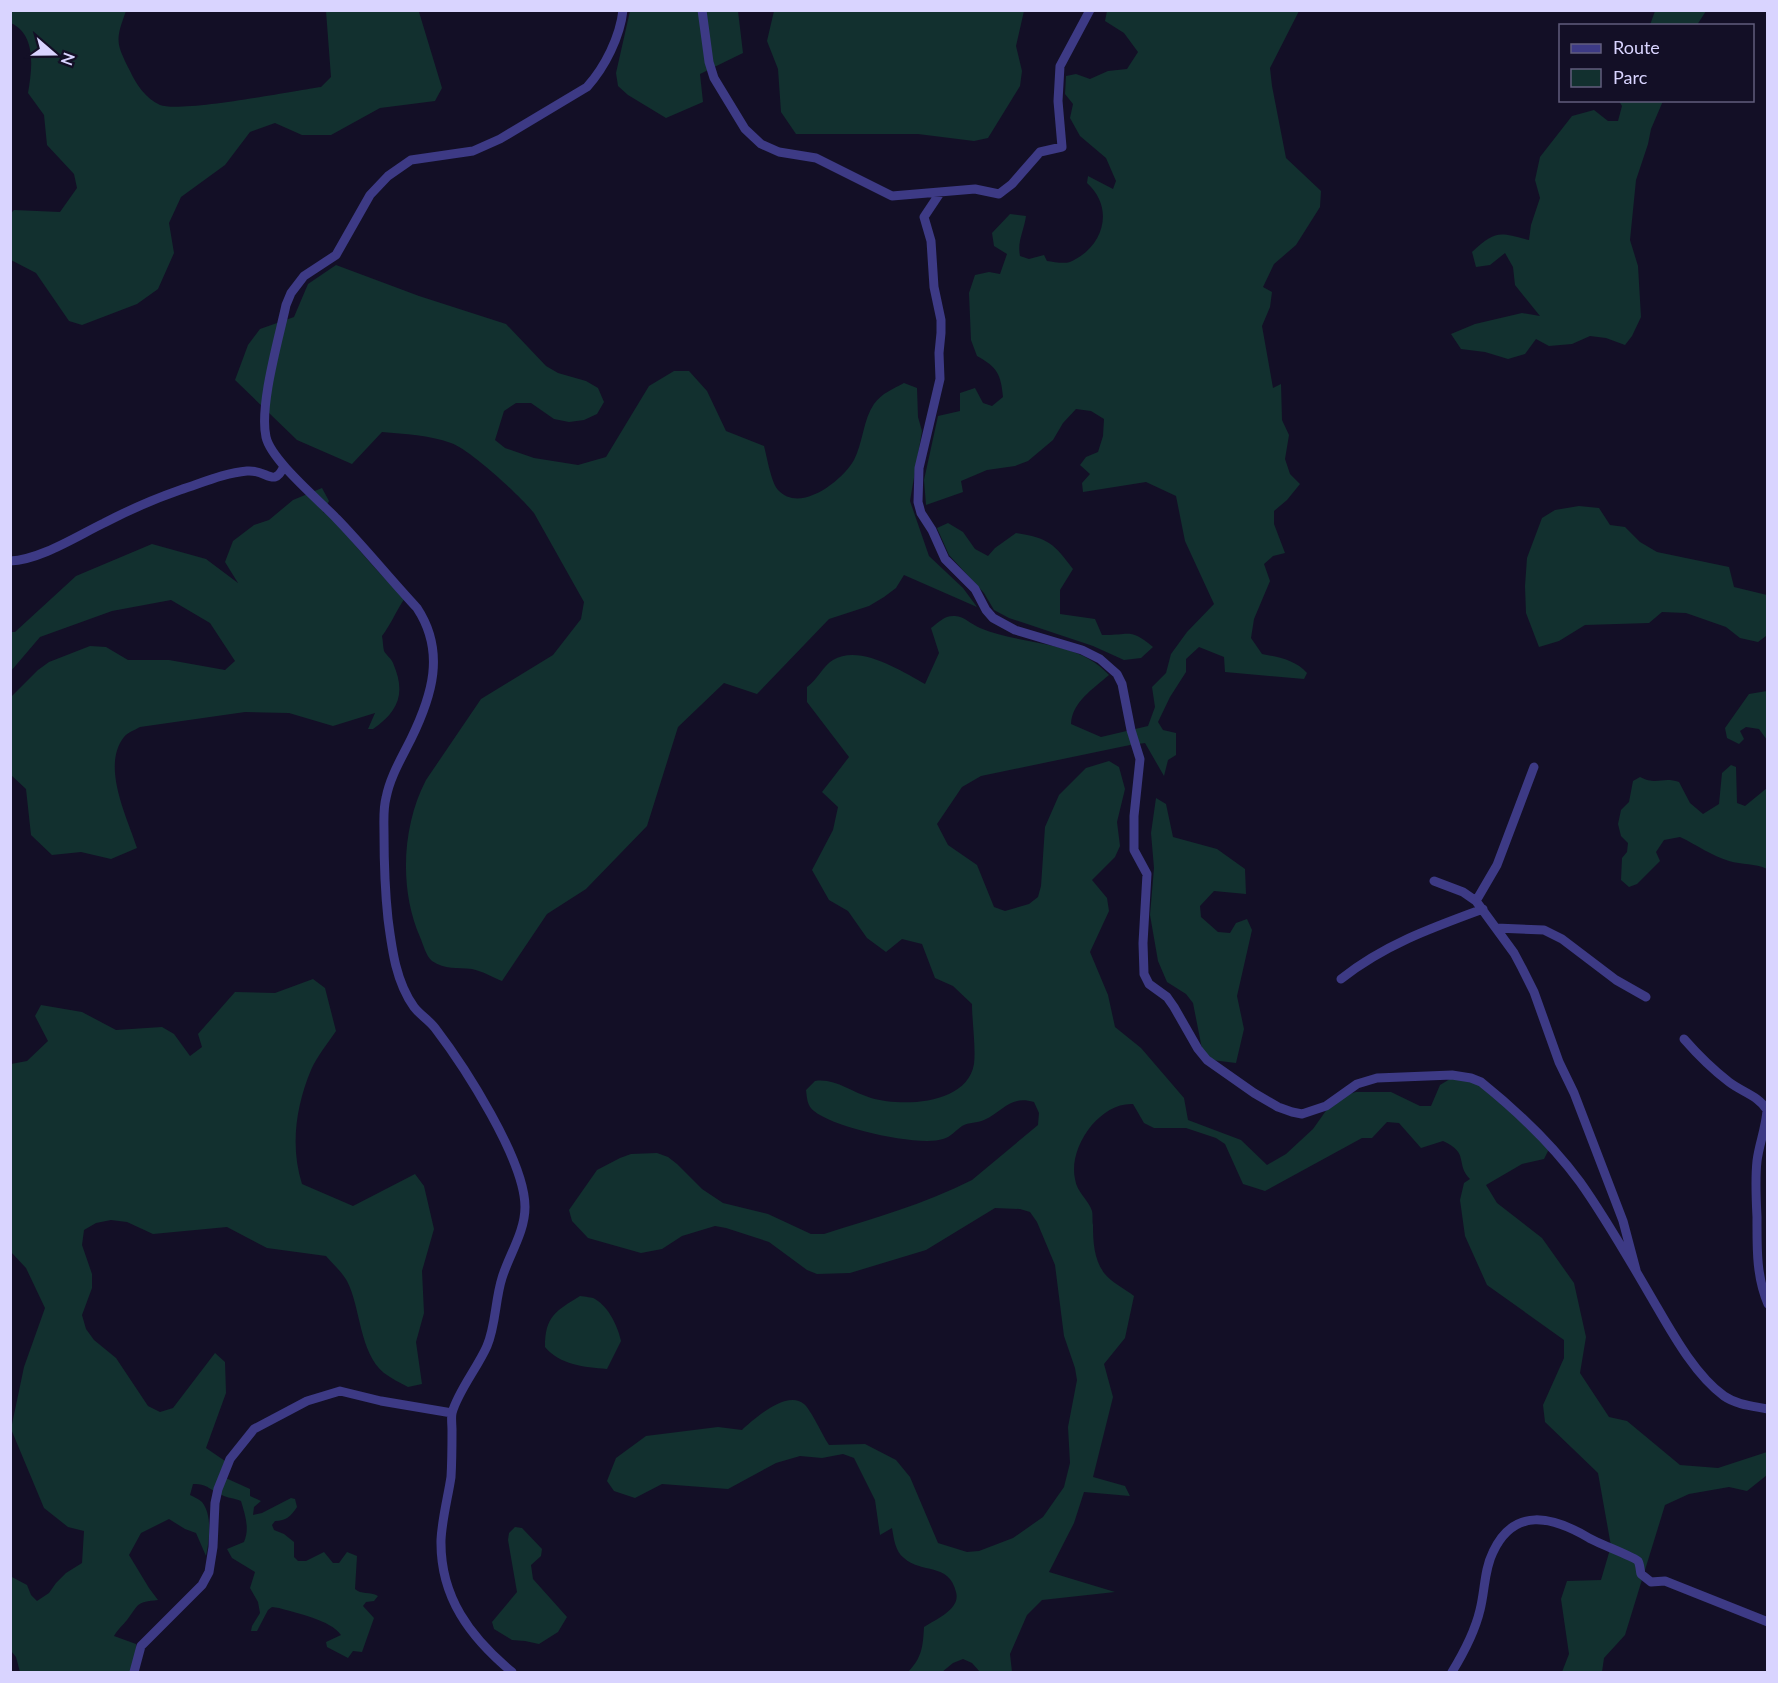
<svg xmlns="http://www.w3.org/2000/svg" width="1778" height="1683" viewBox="0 0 1778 1683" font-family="Lato,sans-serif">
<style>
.green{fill:#12302f}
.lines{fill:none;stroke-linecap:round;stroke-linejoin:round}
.minor{stroke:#3d3a85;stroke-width:9}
</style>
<rect width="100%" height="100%" fill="#130f26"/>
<path class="green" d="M11,10L126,11C115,41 116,43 130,71C136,84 146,99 160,105C180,113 293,91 321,87L331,77L326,11H420L419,12L442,88L435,101L380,108L331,135H302L275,123L250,132L225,165L181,197L169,223L174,253L158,289L137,304L82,325L69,321L36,273L11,260V213L14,210L60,212L77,188L74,174L47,145L44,115L28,93C32,70 37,35 11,23Z
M630,11H738L743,53L700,74L703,102L666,118L628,95L618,86L616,73Z
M774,11H1024L1016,46L1022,71L1020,86L988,138L974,141L918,134H796L781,112L778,69L767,41Z
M1107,11H1299L1270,68L1272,86L1286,158L1321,191L1320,207L1296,245L1274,264L1263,287L1272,292L1270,307L1262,326L1273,388L1281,384L1282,420L1289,435L1285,459L1290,474L1300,484L1287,500L1274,511V524L1285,553L1273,556L1264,564L1270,581L1254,619L1251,638L1262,654C1278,657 1296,660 1307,673L1304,679L1225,672L1224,657L1199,647L1186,659V672L1170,697L1158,722L1163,730L1176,733V755L1168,760L1164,776L1145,743L1130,745L981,776L962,787L937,824L948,845L977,865L994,907L1005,911L1029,904L1038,897L1041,886L1045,827L1059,795L1086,768L1109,761L1119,767L1125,789L1117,822L1120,846L1115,857L1092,880L1107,898L1109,911L1090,952L1108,995L1115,1027L1141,1048L1184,1098L1188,1120L1241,1140L1267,1165L1286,1154L1313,1129L1335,1098L1356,1092H1391L1420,1106H1431L1440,1085L1460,1073L1510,1104L1549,1149L1544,1159L1522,1164L1486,1185L1497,1203L1542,1238L1574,1283L1586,1337L1580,1373L1609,1417L1627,1421L1680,1465L1718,1468L1767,1452V1475L1747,1491L1729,1487L1689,1494L1665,1505L1625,1635L1604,1658L1602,1672H1562L1569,1654L1561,1599L1567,1581L1601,1580L1611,1546L1598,1473L1545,1422L1543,1405L1564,1358V1340L1487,1285L1465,1236L1460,1200L1464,1183L1470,1179C1455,1164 1470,1153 1443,1141L1421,1148L1399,1123L1387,1122L1372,1138H1362L1265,1191L1243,1184L1225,1144L1216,1138L1186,1128H1154L1144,1123L1133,1104C1100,1102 1068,1147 1075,1179C1077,1193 1088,1199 1092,1211C1093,1215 1092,1221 1093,1225C1093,1242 1094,1259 1104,1273C1111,1282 1125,1289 1134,1296L1125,1338L1104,1364L1113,1397L1093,1477L1125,1486L1130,1496L1084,1492L1074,1523L1049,1572L1115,1592L1042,1600L1027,1615L1010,1654L1012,1672H980L972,1663L963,1659L953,1663L942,1672H908C922,1658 923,1646 924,1627C936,1619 961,1609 956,1592C949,1562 921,1574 904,1558C895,1551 894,1539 892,1528L880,1535L875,1500L854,1458L843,1454L822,1458L800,1456L776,1463L728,1489L662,1484L635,1498L614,1491L607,1481L616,1458L646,1436L718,1427L742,1430C754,1419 787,1389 804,1404C811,1410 823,1436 829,1445L865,1444L896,1460L910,1477L938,1543L967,1552L979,1551L1013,1538L1043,1517L1064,1487L1070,1463L1068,1427L1077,1380L1075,1368L1064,1336L1055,1265L1037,1222L1030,1212L1020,1209L995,1208L926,1250L850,1273L817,1274L807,1270L769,1242L726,1228L715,1226L682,1236L662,1249L641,1253L588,1238L572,1221L569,1210L597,1170L620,1158L631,1154L657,1153L668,1157L677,1164L702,1189L723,1203L768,1214L811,1234H824C874,1218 925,1204 972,1180L1038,1125L1039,1113L1034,1102C1010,1095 1004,1111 984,1120C977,1123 969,1122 962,1126C956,1130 951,1137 943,1139C919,1147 834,1128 814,1111C807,1106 807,1098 806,1090L815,1081C835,1078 851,1092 871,1098C902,1107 967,1105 974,1064C976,1048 972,1021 972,1004L953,986L935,978L922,944L902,939L886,952L867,938L848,911L829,900L812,870L833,830L838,807L822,792L849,757L807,702V687C817,680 823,666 833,660C860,644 901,671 925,684L939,653L931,628C939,622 945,615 955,616C964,616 972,625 980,628C1022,646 1077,639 1109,675C1093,689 1072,702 1071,724L1101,737L1148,726L1155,707L1152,687L1166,673L1171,654L1187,632L1214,604L1185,541L1176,496L1146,482L1083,492L1082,483L1090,474L1080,465L1086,457L1098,452L1103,436L1104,419L1091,411L1076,409L1063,423L1053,440L1028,461L1015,466L987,470L961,481L963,492L926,505L924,480L938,416L960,411V393L975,388L983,403L992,406L1003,397C1001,374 997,367 977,356L971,340L969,293L975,275L989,272L1000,274L1007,254L994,246L992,233L1010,214L1026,216C1024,231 1017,241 1020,256L1029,259L1044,255L1047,261C1054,262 1064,264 1070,262C1104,247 1115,208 1087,183L1088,176L1113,189L1116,181L1106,158L1080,136L1070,118L1073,104L1065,94L1066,76L1076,74L1090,79L1108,71L1127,69L1138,52L1124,33L1105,21Z
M1655,11V10L1706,11L1697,25H1650Z
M1619,101H1663L1651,129L1648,144L1636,180L1630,240L1638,266L1641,317L1632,336L1625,345L1606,338L1590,336L1572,344L1549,346L1536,339L1525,354L1508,359L1485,352L1461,349L1451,334L1475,324L1522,313L1540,316L1515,285L1513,267L1505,253L1490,265L1476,267L1472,252C1496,230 1498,232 1529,240L1531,225L1540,198L1535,180L1540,157L1572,116L1594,110L1608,121H1618L1622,106Z
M336,265L419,296L506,324L546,366L558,373L586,381L598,388L604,402L597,414L584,420L569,422L554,419L531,403H516L504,411L495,440L505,448L534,458L578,465L606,457L649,386L674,371H689L707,391L726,431L764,446C767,457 771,482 778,490C800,514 842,481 854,460C863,443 863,420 874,404C882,393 893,389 904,383L917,388L918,417L922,431L910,501L929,556L963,588L977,607L904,575L896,588L884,597L869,606L829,619L757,694L724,683L678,727L647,826L586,889L547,914L502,981C492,977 482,971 472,969C457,967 445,970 432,961C426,956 423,944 420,937C399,889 402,826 426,780L481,699L553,655L581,619L584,602L534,513C520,496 471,450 451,443C429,435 405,434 382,432L352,464L297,440L235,380L248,345L260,329L294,317L308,284Z
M322,488L329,501L323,512L330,516C355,544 377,573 405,598C396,611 391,624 382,636C383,641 383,647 384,651C386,655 391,658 393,663C406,693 399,711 373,729H368L375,713L333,726L289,713L245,712L140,727C135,730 128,732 124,737C101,766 127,817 137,848L111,859L81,852L52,855L31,835L26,789L11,775V697L38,670L49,662L90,646L106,647L128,660H169L225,670L235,661L210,623L171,600L112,611L40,637L11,671V632H15L76,576L152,544L206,559L238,583L225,562L233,541L254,525L269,520L293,500Z
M1579,506L1599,508L1610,525L1625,527L1640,542L1657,552L1729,567L1734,587L1767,595V627L1766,636L1758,642L1740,638L1726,627L1686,613L1662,612L1649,623L1585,625L1559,641L1539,647L1526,613L1525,586L1527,558L1542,518L1555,510Z
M948,523L963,532L975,549L988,556L995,548L1016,533C1049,538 1054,544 1073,569L1060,590V614L1095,619L1102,635C1129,636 1129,627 1153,647L1141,658L1124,660L1093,646L1009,618L994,610L984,593L949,555L937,528Z
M1767,691V740L1759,729L1746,727L1740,731L1744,739L1739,744L1727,738L1725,728L1749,694Z
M1731,765L1736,767L1737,803L1745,806L1767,788V869C1755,863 1742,865 1729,861C1712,856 1697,845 1680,837L1664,840L1656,852L1660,861L1637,884L1629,887L1621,880L1622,858L1627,852L1628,843L1621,836L1618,824L1621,810L1629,802L1633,781L1640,777C1658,786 1662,776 1679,782L1690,803L1703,814L1719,804L1722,773Z
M1156,798L1166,804L1173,837L1217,849L1245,869L1246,894L1214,891L1200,906L1201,917L1218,932L1230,933L1236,923L1247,919L1252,930L1237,996L1244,1029L1236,1063L1204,1059L1193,1003L1186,994L1167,982L1158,961L1150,915L1154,868L1151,833Z
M313,979L325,988L336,1031C328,1043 317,1056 311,1070C296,1106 290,1146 302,1184L353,1206L415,1174L424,1186L434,1229L422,1271L424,1313L416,1342L422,1384L408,1387C400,1383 391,1378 384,1373C359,1352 361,1308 347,1281C342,1272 333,1264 326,1256L267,1248L227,1227L153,1234L127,1222L111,1220L96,1223L84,1230L82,1245L92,1274V1288L82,1315L86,1329L94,1340L116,1358L148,1406L160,1412L173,1408L215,1353L225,1362L226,1393L206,1448L225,1461L219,1475L250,1489V1496L261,1501L254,1507L253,1515L262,1513L291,1498L295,1499L297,1507C291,1516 286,1521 275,1521L272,1525L274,1530L284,1534L294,1542V1557L298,1561H306L324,1552L333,1563H339L347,1552L357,1556L355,1589C361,1595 370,1591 378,1596L374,1601L366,1602L363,1606L374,1618L362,1652L353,1651L348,1658L327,1647L326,1642L341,1635C331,1620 296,1613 279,1608L272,1607L268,1610L257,1631H251L252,1626L260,1613L258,1602L250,1588L255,1572L232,1558L227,1549L244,1542C250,1528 245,1515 241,1501C234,1498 227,1498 222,1495C209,1490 209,1484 193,1484L190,1495C194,1497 199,1499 202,1502C213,1516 209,1541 206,1556L196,1533L185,1529L169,1519L141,1533L129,1555L149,1588L158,1600C136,1602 139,1604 127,1620C123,1625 118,1629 114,1636L136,1644L137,1672H20L16,1657L11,1651L10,1576L27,1585L31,1595L37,1601L49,1593L56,1583L66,1573L82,1563L84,1531L68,1527L44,1508L11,1429L24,1367L45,1308L26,1268L11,1252V1064L27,1061L48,1041L35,1016L41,1005L82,1012L116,1030L162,1027L174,1034L190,1056L202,1047L198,1034L235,992L275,993Z
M580,1296C585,1297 592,1297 595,1299C609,1307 618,1327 621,1341L607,1369C584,1367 560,1365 545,1347C545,1316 556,1311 580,1296Z
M515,1527L522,1528L542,1549L541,1556L531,1565L533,1579L567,1617L558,1632L539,1644L525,1641L512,1640L494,1629L492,1622L517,1592L508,1540L509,1533Z"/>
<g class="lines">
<path class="minor" d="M702,10L709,62L714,78L745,129L761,144L779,152L816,158L892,196L975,189L999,194L1012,184L1040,152L1062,147L1058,101L1060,66L1090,10
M940,193L924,217L931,241L934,287L941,320V333L939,353L940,379L919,468L918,502L921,513L932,530L945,559L975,589L986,610L993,618L1015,630L1082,650L1100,659L1117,674L1122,684L1131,730L1140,759L1134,816V850L1147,874L1143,943L1144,974L1149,984L1167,997L1174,1007L1198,1049L1207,1060L1254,1093L1278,1107L1292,1112L1302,1114L1326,1106L1357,1084L1377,1078L1452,1075L1471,1078L1481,1082C1517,1111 1552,1144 1580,1182C1607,1220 1630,1261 1654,1302C1672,1333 1695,1375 1724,1396C1737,1405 1753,1406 1768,1409
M10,561C40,560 77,536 104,523C129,510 154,499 180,490C202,483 224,473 247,471C267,469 274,489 284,466
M1434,881L1463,892L1476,901L1514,953L1522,968L1534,992L1559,1062L1574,1093L1623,1221L1636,1270
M1476,901L1497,865L1534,767
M1496,928L1544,930L1562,939L1616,980L1646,997
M1341,979C1384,945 1431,928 1483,909
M1684,1039C1698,1055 1712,1069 1729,1082C1742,1092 1759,1096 1767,1110C1766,1128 1759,1144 1757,1161C1755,1179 1756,1198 1757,1217C1757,1247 1756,1276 1768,1304
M134,1672L141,1646L202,1585L209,1572L213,1547L215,1503L218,1489L230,1459L254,1429L307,1401L340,1391L381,1401L452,1413
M512,1672C470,1637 440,1597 441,1540C442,1519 448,1497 451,1477C452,1461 452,1446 452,1430C452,1425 451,1418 452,1413C458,1391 478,1367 487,1346C496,1325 495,1300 502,1278C509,1255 525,1232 525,1207C525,1160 464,1066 435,1028C429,1020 420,1015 414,1007C396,982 392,950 388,919C385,891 384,862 384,833C384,821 383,809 386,798C390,777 401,759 411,739C432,696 446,652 417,608C390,579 365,548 337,519C319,500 271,460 266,437C259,406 279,338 286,305L291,293L304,276L336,255L370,195L388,176L411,160L473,151L500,139L587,87C605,67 620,37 623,10
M1452,1672C1463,1654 1475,1631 1480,1610C1485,1591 1484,1570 1493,1552C1514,1507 1552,1516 1589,1538C1597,1543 1635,1557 1638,1561C1640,1564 1640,1570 1641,1574L1651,1582L1665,1581L1768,1622"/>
</g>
<rect width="1778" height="1683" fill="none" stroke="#d9d4ff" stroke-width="24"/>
<rect x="1559" y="24" width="195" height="78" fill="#130f26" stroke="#625e7d" stroke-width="1.5"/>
<rect x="1571" y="44" width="30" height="9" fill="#3d3a85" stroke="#625e7d" stroke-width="1.5"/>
<text x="1613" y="54" font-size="18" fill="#d9d4ff">Route</text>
<rect x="1571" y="69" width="30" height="18" fill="#12302f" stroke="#625e7d" stroke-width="1.5"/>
<text x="1613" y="84" font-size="18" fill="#d9d4ff">Parc</text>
<g transform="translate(54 54) rotate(110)" stroke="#130f26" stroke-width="4.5" paint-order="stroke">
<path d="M0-4.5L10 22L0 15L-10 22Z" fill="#d9d4ff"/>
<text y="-9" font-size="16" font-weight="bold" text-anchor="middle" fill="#d9d4ff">N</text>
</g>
</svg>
